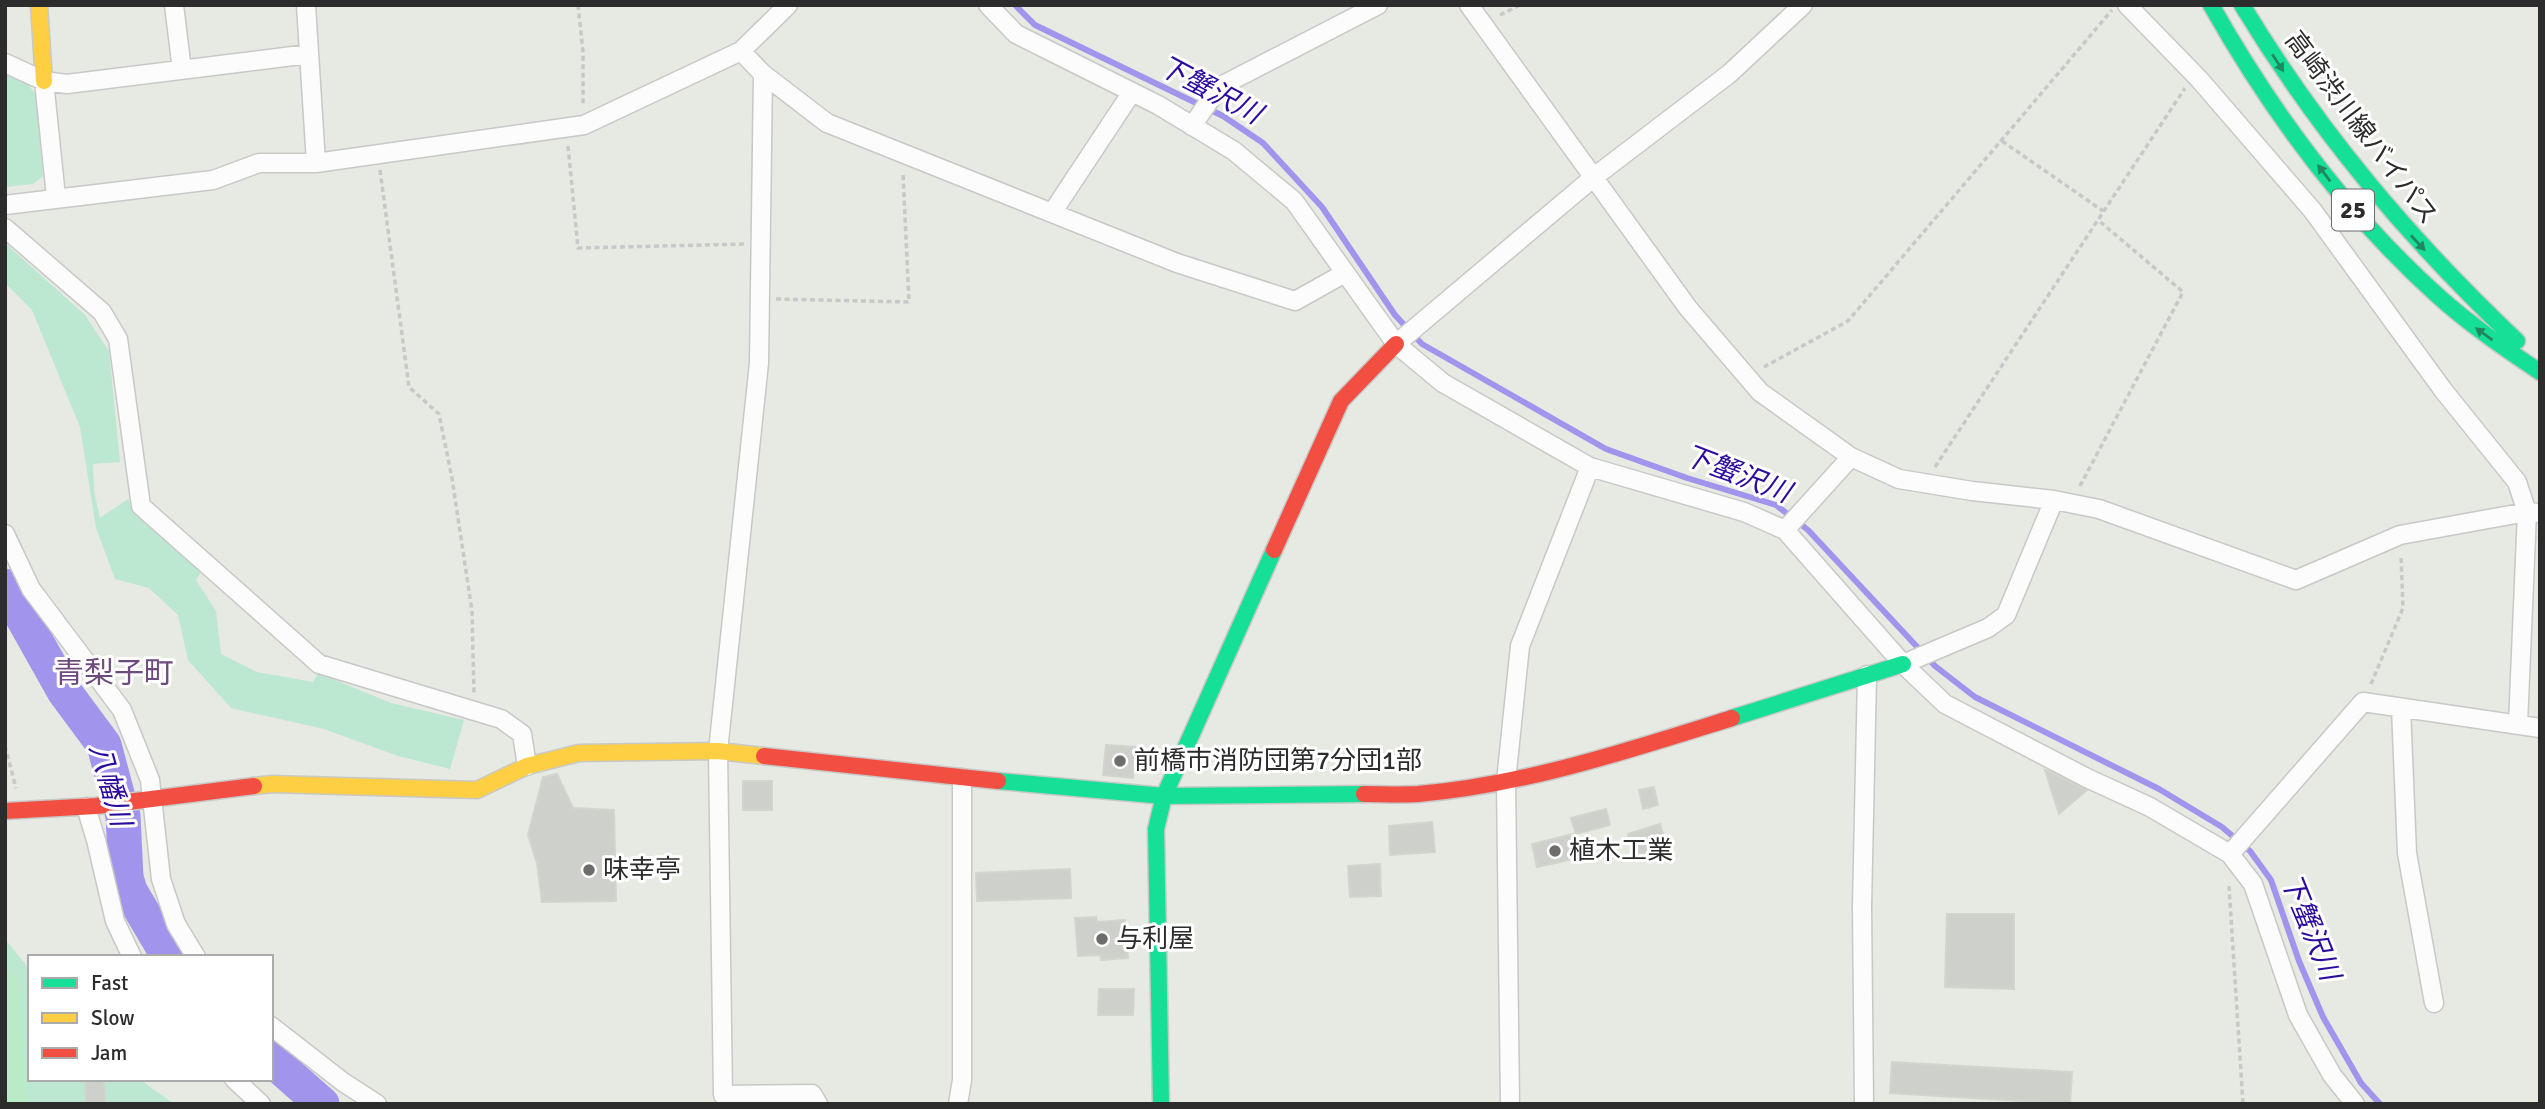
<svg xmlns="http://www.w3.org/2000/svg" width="2545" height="1109" viewBox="0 0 2545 1109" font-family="Signika,'Noto Sans JP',sans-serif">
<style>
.green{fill:#bce7d0}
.pitch{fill:#b9ecc6}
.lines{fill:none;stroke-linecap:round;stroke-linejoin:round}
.stream{stroke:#a094ec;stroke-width:6}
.river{stroke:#a094ec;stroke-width:35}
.building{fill:#cdd0cb;stroke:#d1d5ce;stroke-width:2}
.street-casing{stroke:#c8c8c7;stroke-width:21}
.fast-casing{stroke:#c8c8c7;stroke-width:19}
.slow-casing{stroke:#c8c8c7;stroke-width:19}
.jam-casing{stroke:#c8c8c7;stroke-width:19}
.path{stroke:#c7c8c7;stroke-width:3.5;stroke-dasharray:5 3.5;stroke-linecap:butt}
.street{stroke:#fbfcfb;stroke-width:18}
.fast{stroke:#16e098;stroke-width:16}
.slow{stroke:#ffcf43;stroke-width:16}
.jam{stroke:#f24e42;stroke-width:16}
.oneway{fill:#218662}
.poi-dot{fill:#6d6e6c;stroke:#fff;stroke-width:2.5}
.labels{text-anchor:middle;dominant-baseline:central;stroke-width:6;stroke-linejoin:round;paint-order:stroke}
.shield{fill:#fff;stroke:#6b6b6b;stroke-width:2}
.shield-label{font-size:24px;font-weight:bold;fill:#2c2c2c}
.street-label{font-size:26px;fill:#2c2c2c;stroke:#fff}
.poi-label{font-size:26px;fill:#2c2c2c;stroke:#fff;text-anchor:start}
.water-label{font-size:28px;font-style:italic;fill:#2c0ba1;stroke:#fff}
.quarter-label{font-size:30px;fill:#6e4b7e;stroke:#fff}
</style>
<rect width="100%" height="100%" fill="#e6eae2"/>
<path class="green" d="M5,73L27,83L36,95L43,176L33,184L5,187Z
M5,243L85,315L109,351L120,462L93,464L94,491L100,518L128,499L135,514L202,571L196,580L216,611L221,654L257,672L313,682L318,673L391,703L464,720L450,769L398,756L324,729L231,708L188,660L178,615L149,588L115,579L96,528L80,427L32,310L5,283Z
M5,939L30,970V1079H139L174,1104H5Z"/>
<path class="pitch" d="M5,968L17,979L28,1104H5Z"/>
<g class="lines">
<path class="stream" d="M1015,5L1035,25L1223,116L1263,143L1322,207L1395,315L1422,344L1606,449L1687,478L1776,505L1808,530L1935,666L1975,697L2159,789L2222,827L2250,851L2271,880L2299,961L2323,1017L2361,1083L2380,1104"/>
<path class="river" d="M5,586L64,691L104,745L123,816L126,877L130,891L169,957
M271,1059L322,1104"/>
</g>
<path class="building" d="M1106,745L1136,747L1133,778L1103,775Z
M2045,770L2051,772L2087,790L2059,814Z
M557,774L573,808L614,810L616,901L542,902L537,863L528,835L543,777Z
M743,781H772V810H743Z
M1654,787L1658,805L1643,809L1639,790Z
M1606,809L1610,825L1576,834L1571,818Z
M1432,822L1435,852L1390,855L1389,826Z
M1660,824L1667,846L1635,856L1628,834Z
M1573,834L1578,858L1537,867L1532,844Z
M1380,864L1381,896L1350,897L1348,866Z
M1070,869L1071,898L977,901L976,873Z
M1947,914H2014V989L1945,987Z
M1096,917L1097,922L1125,920L1128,958L1101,960L1100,955L1078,956L1075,918Z
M1099,989H1134L1133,1015H1098Z
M1892,1062L2072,1072L2070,1104L1890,1093Z
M85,1079H104L105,1104H86Z"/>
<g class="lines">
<g class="street-casing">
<path id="street" d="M174,5L182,70
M306,5L316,163
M788,5L741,51L763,74L827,123L1177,263L1295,301L1345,273
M988,5L1016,34L1158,105L1234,151L1294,201L1396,344L1443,383L1590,467L1744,512L1785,530L1903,664L1945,704L2087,778L2150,807L2230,854L2253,884L2298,1015L2332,1075L2355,1104
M1469,5L1688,308L1760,392L1851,457L1899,479L1972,491L2054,500L2099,509L2296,580L2400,535L2527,512L2540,513
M2127,5L2199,79L2313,211L2443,390L2517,482L2527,512L2518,724
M5,63L44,81L67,84L309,54
M763,74L759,363L718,751L723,1095L812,1094L818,1104
M44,81L56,197
M1192,126L1219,87L1378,5
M5,205L213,180L259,163H316L584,125L741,51
M1052,213L1132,92
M5,228L102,312L118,339L141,506L319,664L501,719L522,734L527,766
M1396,344L1594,177L1729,74L1803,5
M1785,530L1851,457
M5,534L31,589L122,710L150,780L161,879L176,924L196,957
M1903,664L1988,628L2006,615L2054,500
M2401,708L2407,853L2434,1003
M86,807L96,840L115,921L132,957
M2230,854L2363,702L2540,728
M271,1026L343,1082L377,1104
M234,1079L261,1104
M958,1104L962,1080V778
M1510,1104L1506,781L1520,646L1590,467
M1864,1104L1862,907L1867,675"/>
</g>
<g class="fast-casing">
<path id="fast" d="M2211,5C2271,111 2346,213 2437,295C2469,324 2504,348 2540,372
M2242,5C2319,132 2409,239 2517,341
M1732,718L1903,664
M998,781L1164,796L1364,794
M1161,1104L1156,829L1164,796L1274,550"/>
</g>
<g class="slow-casing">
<path id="slow" d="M39,5L44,81
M254,786L272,784L477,790L527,766L579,753L718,751L764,756"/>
</g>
<g class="jam-casing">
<path id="jam" d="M1274,550L1341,401L1396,344
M764,756L998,781
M1364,794C1381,794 1400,795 1418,794C1524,785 1630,750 1732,718
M5,811L96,806L254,786"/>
</g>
<path class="path" d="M578,5L583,52V105
M1500,15L1520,5
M2002,141L2103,211
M568,146L578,248L745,244
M380,170L409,387L439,414L452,478L472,611L474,693
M776,299L909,302L903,173
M1764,367L1848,321L2112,10
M1935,467L2185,88
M2080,486L2183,292L2098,220
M2371,684L2403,608L2401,555
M5,746L16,788
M2229,886L2243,1104"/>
<use href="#street" class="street"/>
<use href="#fast" class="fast"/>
<use href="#slow" class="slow"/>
<use href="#jam" class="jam"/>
</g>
<defs><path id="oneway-solid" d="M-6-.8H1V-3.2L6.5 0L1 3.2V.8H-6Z" transform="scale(1.75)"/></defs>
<g class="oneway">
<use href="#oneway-solid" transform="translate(2278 63) rotate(57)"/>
<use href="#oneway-solid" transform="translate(2324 173) rotate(-127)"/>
<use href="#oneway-solid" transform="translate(2418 243) rotate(47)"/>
<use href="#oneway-solid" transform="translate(2484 334) rotate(-144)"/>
</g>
<g class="poi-dot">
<circle cx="1120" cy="761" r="7"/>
<circle cx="1555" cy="851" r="7"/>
<circle cx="589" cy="870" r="7"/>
<circle cx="1102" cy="939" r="7"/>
</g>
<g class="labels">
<rect class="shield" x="2332" y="189.5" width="42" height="41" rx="5"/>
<g class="shield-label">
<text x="2353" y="210">25</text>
</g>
<g class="street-label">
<text transform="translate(2361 128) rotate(53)">高崎渋川線バイパス</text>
</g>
<g class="poi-label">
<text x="1134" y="761">前橋市消防団第7分団1部</text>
<text x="1569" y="851">植木工業</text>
<text x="603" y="870">味幸亭</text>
<text x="1116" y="939">与利屋</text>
</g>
<g class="water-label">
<text transform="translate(1210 90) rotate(28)">下蟹沢川</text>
<text transform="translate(1737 474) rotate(21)">下蟹沢川</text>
<text transform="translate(110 785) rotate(74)">八幡川</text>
<text transform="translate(2310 927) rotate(68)">下蟹沢川</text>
</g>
<g class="quarter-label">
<text x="114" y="673">青梨子町</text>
</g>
</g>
<rect width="2545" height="1109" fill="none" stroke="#2c2c2c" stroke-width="14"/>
<rect x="28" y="955" width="245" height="126" fill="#ffffff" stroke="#ababab" stroke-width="2"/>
<rect x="42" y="978" width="35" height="10" fill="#16e098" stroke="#ababab" stroke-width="2"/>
<text x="91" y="990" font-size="21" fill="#2c2c2c">Fast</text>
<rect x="42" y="1013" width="35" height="10" fill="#ffcf43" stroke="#ababab" stroke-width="2"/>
<text x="91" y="1025" font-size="21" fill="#2c2c2c">Slow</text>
<rect x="42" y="1048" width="35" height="10" fill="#f24e42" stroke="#ababab" stroke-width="2"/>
<text x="91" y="1060" font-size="21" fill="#2c2c2c">Jam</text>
</svg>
